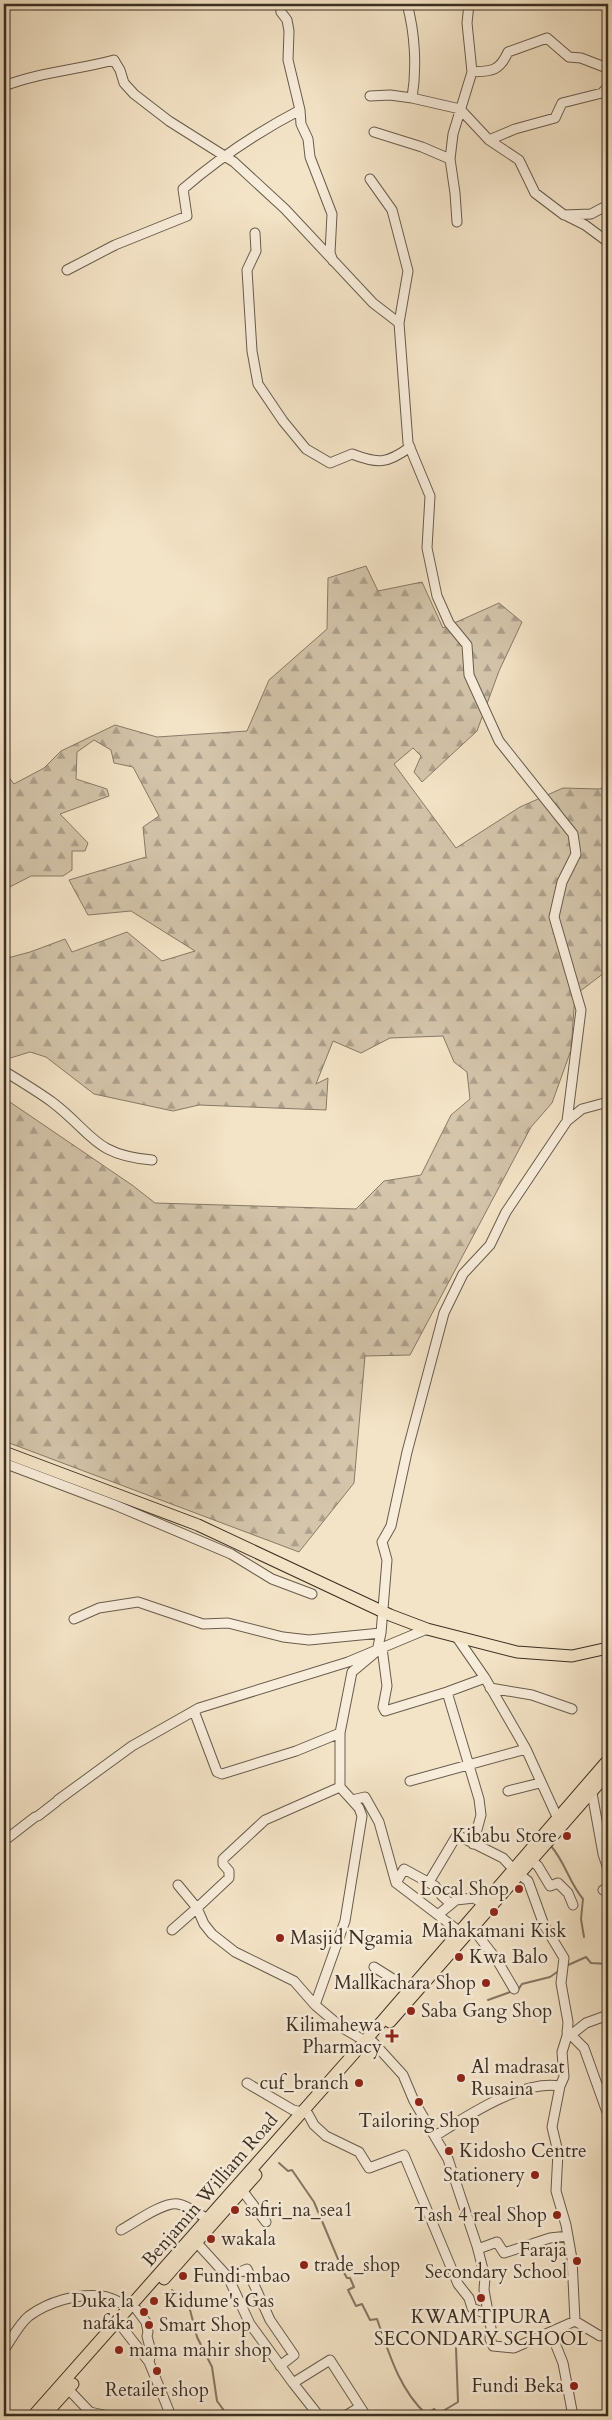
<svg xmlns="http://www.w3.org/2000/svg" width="612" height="2420" viewBox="0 0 612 2420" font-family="Cardo,serif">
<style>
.forest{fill:url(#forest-firs);stroke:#877a67}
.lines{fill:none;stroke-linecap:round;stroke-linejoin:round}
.stream{stroke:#847664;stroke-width:2}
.minor-casing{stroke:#685c4c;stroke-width:11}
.major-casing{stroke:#3a2f23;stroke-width:13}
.minor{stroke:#f8eddb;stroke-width:9}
.major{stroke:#f4e4c7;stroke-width:11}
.poi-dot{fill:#8f2418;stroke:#f8eddb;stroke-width:2}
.labels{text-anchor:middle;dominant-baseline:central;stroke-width:5;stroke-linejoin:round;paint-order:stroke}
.poi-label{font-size:19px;fill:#3a2f23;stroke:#f8eddb;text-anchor:start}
.street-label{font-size:19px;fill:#3a2f23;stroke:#f8eddb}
</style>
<defs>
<pattern id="forest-firs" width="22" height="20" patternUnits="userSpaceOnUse" patternTransform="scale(1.25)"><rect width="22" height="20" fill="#d4c5ab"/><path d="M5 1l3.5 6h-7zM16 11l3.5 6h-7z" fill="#ada08b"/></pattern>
</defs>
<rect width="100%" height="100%" fill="#f4e4c7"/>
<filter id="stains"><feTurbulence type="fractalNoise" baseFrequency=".004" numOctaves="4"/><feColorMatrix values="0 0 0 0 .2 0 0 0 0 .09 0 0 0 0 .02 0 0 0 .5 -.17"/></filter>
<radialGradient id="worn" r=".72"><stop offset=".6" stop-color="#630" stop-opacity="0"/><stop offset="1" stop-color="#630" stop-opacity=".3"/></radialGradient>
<path class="forest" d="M366,566L378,591L422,582L443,628L499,603L522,622L499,671L477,731L422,782L414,772L421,756L413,748L394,764L456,848L520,807L563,788L599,789L608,786V970L575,995L571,1050L552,1103L531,1127L410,1355L365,1356L354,1483L299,1552L4,1441V1098L132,1185L155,1203L356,1209L384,1181L421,1175L451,1115L470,1099L467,1072L454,1062L443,1036L390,1038L361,1053L333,1041L316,1084L328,1078L326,1110L199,1105L173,1111L94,1094L46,1057L30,1052L4,1060V959L30,952L65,939L72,952L127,932L162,961L195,951L131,911L88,915L69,880L146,857L143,827L159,816L133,767L114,763L111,750L94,740L77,752L76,779L107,789L109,796L60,814L88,843L85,851H72V870L63,876H31L4,890V771L14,784L44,768L61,751L115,725L157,737L247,731L269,680L327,629L328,578Z"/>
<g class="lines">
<path class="stream" d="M551,1846C565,1862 569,1882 583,1899L581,1919L584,1937
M566,1966L586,1957L591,1963L608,1964
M518,1990L522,1984L550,1977L560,1970
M488,2000L513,1991
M279,2163L288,2171L292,2170L314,2202L343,2271L347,2278H350L354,2287L348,2290L356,2306L362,2304L370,2320L377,2319C389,2353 399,2389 426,2414L434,2409L440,2416
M172,2290L188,2302L197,2337L212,2367L217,2401L228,2416
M438,2414L458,2402L456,2348"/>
<g class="minor-casing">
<path id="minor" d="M407,4C415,33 417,68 412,98
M472,72C491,71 499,72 508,52L547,38L569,57L581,58L607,68L608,75
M4,86C40,72 77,70 114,60L120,70L124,83L134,94L169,121L234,162L285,209L373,303L399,323L408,443L430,496L427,548L437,596L449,623L467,645L469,675L499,741L573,834L576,854L562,882L554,917L581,1010L567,1121L506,1212L490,1245L463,1274L444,1313L407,1452L391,1526L382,1542L387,1560L381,1633L377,1651L352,1672L340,1733V1787L359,1808L362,1816L345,1921L315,2005
M370,96L390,95L412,98L460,109L489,140L519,160L535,193L564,215L591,214L608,205
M300,110L301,124L308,139L310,157L332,214L330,253L333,261
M374,132L422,147L450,159
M489,140L515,129L555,118L562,103L602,93L608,87
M370,179L392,210L408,271L399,323
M567,216L585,225L608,242
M457,222L455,193L450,159L453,134L472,72L467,23L469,4
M255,233L256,251L247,270L252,351L258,384L283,421L306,449L330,463L352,454C378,464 387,464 410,447
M67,270L115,245L187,216L183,189C219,158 258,132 300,110L288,60L289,31L287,20L281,12L280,4
M4,1071C20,1081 37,1091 52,1102C93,1133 93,1155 152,1160
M567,1121L582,1109L608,1102
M4,1463L115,1505L231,1554L272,1579L312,1594
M74,1619L99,1608L138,1602L203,1624L228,1623L283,1637L309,1640L381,1633
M458,1639L485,1678L526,1749L558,1819
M382,1648L387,1686L383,1707L385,1711L447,1692L485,1678
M490,1688L532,1695L572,1709
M447,1692L479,1799L481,1815L473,1844
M194,1711L217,1772L222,1774L296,1751L340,1733
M410,1781L526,1749
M340,1787L265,1820L223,1859V1864L229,1871V1878L197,1908L204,1924L212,1934L235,1952L294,1981L315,2005L341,2027L365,2041
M508,1791L540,1783
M592,1793L603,1854L608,1869
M58,1800L132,1746L199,1708L348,1662L427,1629
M352,1800L365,1797L379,1822L396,1883L459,1931
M38,1816L56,1802
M4,1841L35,1817
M532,1861L538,1866L550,1886L558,1883L568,1893L573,1905
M520,1875L528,1881L544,1925L564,1958L561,1983L568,2022L567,2036L562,2052L564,2077L560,2086L552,2127L558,2152L556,2191L566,2225L572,2259L575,2321
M429,1882L457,1835L503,1858L514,1870
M396,1883L404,1869L435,1886L442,1896L451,1904
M603,1890L608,1887
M439,1914L456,1900L474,1898L483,1904
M473,1929L497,1960L514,1989
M172,1930L197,1908L178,1885
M374,1967L409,1989
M567,2031L584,2048L608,2115
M572,2034L586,2023L608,2015
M373,2042L403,2075L414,2101L448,2159L477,2246L485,2277L484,2290L491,2328L490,2339L493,2346L514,2348L575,2321L600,2336L608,2334
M247,2083L293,2110L302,2112
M308,2114L314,2125L326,2136L359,2152L369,2168L404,2155L458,2284L469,2298L472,2308L489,2315
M435,2136C467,2116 522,2079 560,2086
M242,2190L266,2222
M121,2230C134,2223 164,2201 178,2204C188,2206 197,2213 206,2218
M197,2243L228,2277L250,2324L293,2383L330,2360L366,2416
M478,2249L497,2242L504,2253L550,2238L568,2236
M228,2277L247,2269L270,2320L294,2355L280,2366
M137,2310L146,2322L148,2332L147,2336L151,2352L149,2362
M122,2327L149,2362L171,2416
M551,2333L563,2363L573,2416
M4,2350C11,2340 19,2324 29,2316C48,2302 77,2293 102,2296C112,2297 121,2303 130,2308
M293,2383L319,2416
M68,2389L90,2412L108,2416
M4,2412L9,2416
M345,2416L360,2407"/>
</g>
<g class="major-casing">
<path id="major" d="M4,1452L198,1525L390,1615L427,1629L517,1652L572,1656L608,1648
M390,2022L608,1773
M164,2279L256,2175
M33,2416L365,2041L608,1760
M44,2416L73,2384"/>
</g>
<use href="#minor" class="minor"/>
<use href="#major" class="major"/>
</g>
<g class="poi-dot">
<circle cx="567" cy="1836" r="5"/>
<circle cx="519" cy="1889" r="5"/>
<circle cx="494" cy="1912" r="5"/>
<circle cx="280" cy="1938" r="5"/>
<circle cx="459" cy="1957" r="5"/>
<circle cx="486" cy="1983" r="5"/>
<circle cx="411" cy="2011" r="5"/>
<path d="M389.5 2028.5h5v5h5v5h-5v5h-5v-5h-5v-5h5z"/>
<circle cx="461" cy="2078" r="5"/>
<circle cx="359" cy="2083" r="5"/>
<circle cx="419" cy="2102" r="5"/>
<circle cx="449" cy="2151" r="5"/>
<circle cx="535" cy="2175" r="5"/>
<circle cx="235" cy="2210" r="5"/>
<circle cx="557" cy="2215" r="5"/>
<circle cx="211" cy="2239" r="5"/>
<circle cx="577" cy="2261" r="5"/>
<circle cx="304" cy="2265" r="5"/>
<circle cx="183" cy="2276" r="5"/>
<circle cx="481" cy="2298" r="5"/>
<circle cx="154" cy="2301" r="5"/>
<circle cx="144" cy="2312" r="5"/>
<circle cx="149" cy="2325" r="5"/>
<circle cx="119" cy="2350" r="5"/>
<circle cx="157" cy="2371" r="5"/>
<circle cx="574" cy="2386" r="5"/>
</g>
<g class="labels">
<g class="poi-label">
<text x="557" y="1836" text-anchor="end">Kibabu Store</text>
<text x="509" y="1889" text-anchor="end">Local Shop</text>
<text x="494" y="1931" text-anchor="middle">Mahakamani Kisk</text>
<text x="290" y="1938">Masjid Ngamia</text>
<text x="469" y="1957">Kwa Balo</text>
<text x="476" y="1983" text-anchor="end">Mallkachara Shop</text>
<text x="421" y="2011">Saba Gang Shop</text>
<text x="382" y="2025" text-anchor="end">Kilimahewa<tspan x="382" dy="22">Pharmacy</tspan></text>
<text x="471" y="2067">Al madrasat<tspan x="471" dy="22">Rusaina</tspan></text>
<text x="349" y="2083" text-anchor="end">cuf_branch</text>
<text x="419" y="2121" text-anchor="middle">Tailoring Shop</text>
<text x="459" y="2151">Kidosho Centre</text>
<text x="525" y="2175" text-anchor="end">Stationery</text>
<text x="245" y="2210">safiri_na_sea1</text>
<text x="547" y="2215" text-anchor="end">Tash 4 real Shop</text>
<text x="221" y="2239">wakala</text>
<text x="567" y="2250" text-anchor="end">Faraja<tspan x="567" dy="22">Secondary School</tspan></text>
<text x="314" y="2265">trade_shop</text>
<text x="193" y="2276">Fundi mbao</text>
<text x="134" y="2301" text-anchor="end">Duka la<tspan x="134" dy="22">nafaka</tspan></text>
<text x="164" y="2301">Kidume's Gas</text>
<text x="481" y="2317" text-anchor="middle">KWAMTIPURA<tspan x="481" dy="22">SECONDARY SCHOOL</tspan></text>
<text x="159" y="2325">Smart Shop</text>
<text x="129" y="2350">mama mahir shop</text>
<text x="564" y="2386" text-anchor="end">Fundi Beka</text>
<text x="157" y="2390" text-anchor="middle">Retailer shop</text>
</g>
<g class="street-label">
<text transform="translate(210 2190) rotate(-49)">Benjamin William Road</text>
</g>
</g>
<rect width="612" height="2420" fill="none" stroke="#f4e4c7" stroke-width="20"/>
<rect x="5" y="5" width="602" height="2410" fill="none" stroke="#3a2f23" stroke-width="2.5"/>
<rect x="10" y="10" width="592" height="2400" fill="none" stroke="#3a2f23"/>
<rect width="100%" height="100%" filter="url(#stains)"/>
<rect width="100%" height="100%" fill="url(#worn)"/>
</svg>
